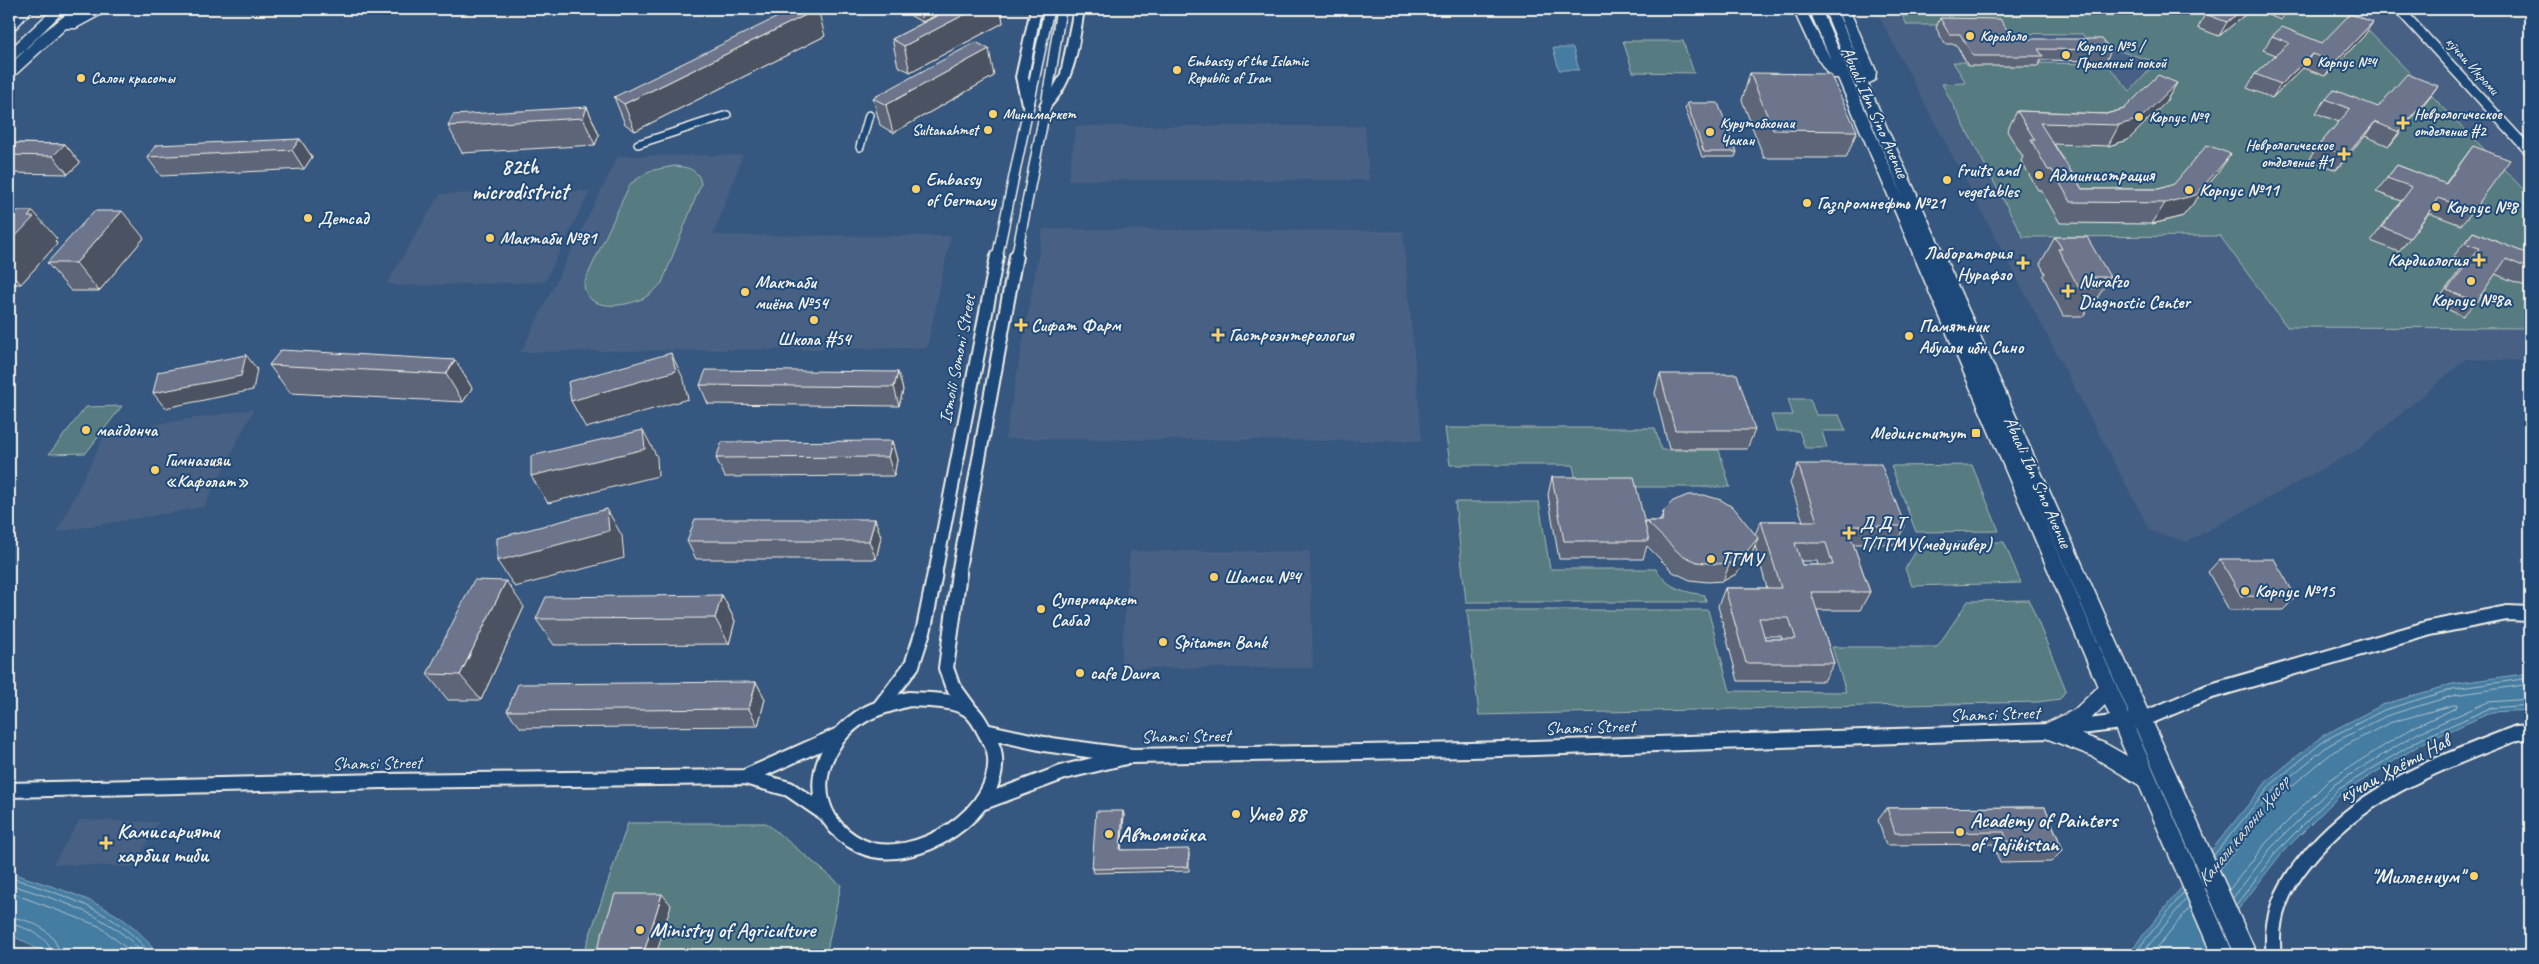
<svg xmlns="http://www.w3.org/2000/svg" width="2539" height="964" viewBox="0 0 2539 964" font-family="Caveat,sans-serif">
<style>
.built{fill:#466083}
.green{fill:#577b81;stroke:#a6b6b4}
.water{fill:#447ca1;stroke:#8aabbd}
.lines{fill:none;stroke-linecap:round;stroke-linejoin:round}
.shore{stroke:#aec2cc;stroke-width:1}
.pedestrian-casing{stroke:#f4f1e8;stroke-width:10}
.minor-far2-casing{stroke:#f4f1e8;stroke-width:12}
.minor-far1-casing{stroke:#f4f1e8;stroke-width:16}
.minor-casing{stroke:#f4f1e8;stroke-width:18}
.tertiary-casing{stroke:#f4f1e8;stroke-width:4}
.secondary-casing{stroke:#f4f1e8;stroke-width:3}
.primary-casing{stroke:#f4f1e8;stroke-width:3}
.pedestrian{stroke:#1f4a7a;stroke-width:7}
.minor-far2{stroke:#1f4a7a;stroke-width:9}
.minor-far1{stroke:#1f4a7a;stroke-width:12}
.minor{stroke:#1f4a7a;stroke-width:14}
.tertiary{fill:#1f4a7a;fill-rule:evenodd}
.secondary{fill:#1f4a7a;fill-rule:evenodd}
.primary{fill:#1f4a7a;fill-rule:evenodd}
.wall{fill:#5d6578;stroke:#f4f1e8;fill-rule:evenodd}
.shaded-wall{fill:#4c5262;stroke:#f4f1e8}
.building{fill:#6c758c;stroke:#f4f1e8;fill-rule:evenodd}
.poi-dot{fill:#ffd166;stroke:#1f4a7a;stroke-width:2}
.labels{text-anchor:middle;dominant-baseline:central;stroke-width:4;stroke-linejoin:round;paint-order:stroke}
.far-poi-label{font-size:15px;font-weight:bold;fill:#f4f1e8;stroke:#1f4a7a;text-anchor:start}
.far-street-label{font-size:15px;fill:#f4f1e8;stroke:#1f4a7a}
.street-label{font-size:18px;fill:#f4f1e8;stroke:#1f4a7a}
.poi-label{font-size:18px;font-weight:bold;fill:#f4f1e8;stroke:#1f4a7a;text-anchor:start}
.water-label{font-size:19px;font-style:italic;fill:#dadfdd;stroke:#1f4a7a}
.near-street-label{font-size:21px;fill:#f4f1e8;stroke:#1f4a7a}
.near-poi-label{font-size:21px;font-weight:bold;fill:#f4f1e8;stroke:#1f4a7a;text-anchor:start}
.district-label{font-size:22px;font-weight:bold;fill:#f4f1e8;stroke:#1f4a7a}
</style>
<rect width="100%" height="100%" fill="#36577f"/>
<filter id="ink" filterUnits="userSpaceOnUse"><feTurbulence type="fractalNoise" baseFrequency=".02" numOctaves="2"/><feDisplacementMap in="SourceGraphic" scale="10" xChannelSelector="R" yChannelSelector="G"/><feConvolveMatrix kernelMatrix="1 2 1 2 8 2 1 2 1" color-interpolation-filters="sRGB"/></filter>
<g filter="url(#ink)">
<path class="built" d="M1875,9H2396L2530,158V361L2466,359L2359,449L2187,542L2150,531Z
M1076,126H1365L1369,180H1068Z
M743,155L713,235L951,236L927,348L521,352L618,156Z
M590,191L545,282L398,286L387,283L440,194Z
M1043,229L1403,231L1422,441L1005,439Z
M254,409L204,507L57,532L106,432Z
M1130,551H1310L1313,668H1120Z
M80,820L158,822L134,867L53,864Z"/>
<path class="green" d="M1899,9L1945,10L1954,25H1907Z
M1946,9H2347L2530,196V328L2287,327L2220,236L2023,237L1942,84L1966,83L1953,62L2107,64L2130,91L2157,62L2088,42L2082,34L1961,33Z
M1623,41H1683L1694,73L1633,72Z
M674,166C687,167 699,169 701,184L662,283C656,289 651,294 644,298C626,307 584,313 584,283L630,184L649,171Z
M1788,399H1810L1816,415H1839L1846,431H1822L1827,448H1805L1799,431H1776L1771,415H1793Z
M122,406L86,453L49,454L86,407Z
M1445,428H1655L1661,450H1719L1730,487H1577L1573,465H1450Z
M1972,465L1999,531L1916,532L1891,466Z
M1455,502H1539L1550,569H1656C1667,588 1684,592 1705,595L1706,602H1466Z
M2004,542L2021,583L1912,586L1905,569L1921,543Z
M2029,600L2066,690L2060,699L2038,702L1479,715L1467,610H1708L1730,691L1846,692L1832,647H1937L1968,601Z
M628,823H766L841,885L826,955H583Z"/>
<path class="water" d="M1553,48H1573L1579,70H1559Z
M2530,673V710L2492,712L2423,743L2341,794L2281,854L2203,955H2127L2268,780L2322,736L2382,705L2452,684Z
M9,872C60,890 128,905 157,955H44L26,942L9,935Z"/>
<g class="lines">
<path class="shore" d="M2214,855L2272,784L2325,740L2384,710L2453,689L2530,678
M2216,861L2276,788L2329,745L2386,716L2455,695L2530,684
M2220,869L2282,794L2333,752L2389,723L2457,704L2456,708L2414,727L2329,780L2267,842L2229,890
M9,877C61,895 116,909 151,955
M9,884C57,900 111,914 144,955
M9,892L99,926L135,955
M2233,898L2272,847L2335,784L2418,733L2488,702L2530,699
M2236,905L2277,851L2339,789L2421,739L2490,708L2530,705
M9,917C31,919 56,931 60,955
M9,924C27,927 48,936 53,955
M2133,955L2184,892
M2141,955L2186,899
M2151,955L2190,907"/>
<g class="pedestrian-casing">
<path id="pedestrian" d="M638,144L727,115
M860,147L869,115"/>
</g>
<g class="minor-far2-casing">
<path id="minor-far2" d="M2399,9L2530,152
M997,258L1049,9
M1016,258L1046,105L1061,9"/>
</g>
<g class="minor-far1-casing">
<path id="minor-far1" d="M935,574L997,256
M958,574L1016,256"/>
</g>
<g class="minor-casing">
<path id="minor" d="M959,573L946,668L952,685L970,710
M909,699C927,700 952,699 968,709C976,714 982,726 986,734C988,739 993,746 994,751C1007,811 913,870 861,846C803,818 811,751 859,718C874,708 892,704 909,699Z
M880,707L912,665L924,628L935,573
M985,731L1044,744L1132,756L1471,750L2050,731L2144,719L2208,692L2430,628L2507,613L2530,614
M745,777L839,735
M9,790L383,781L745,777L789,789L824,813
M981,803L1064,772L1126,757
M2274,955C2269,918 2282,889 2305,861C2359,792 2438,764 2517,733L2530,732"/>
</g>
<g class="tertiary-casing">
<path id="tertiary" d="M1031,9H1041L1028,77L1034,104L1028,107L1022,104L1016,77Z
M1074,9H1084C1078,45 1076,80 1050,107H1042L1040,105L1050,94L1061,74Z"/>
</g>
<g class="secondary-casing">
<path id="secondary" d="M53,9H66L14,60L9,61V50Z
M1793,9H1805L1831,60L1809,9H1821L1903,197L1824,9H1836L1863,72L1837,9H1849L1876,71L1875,80L1868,84L1887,128L2257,955H2235L2029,485L2234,955H2212L2139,785L2092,756L2043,737L2040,731L2043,725L2074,710L2098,687L1838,78H1831L1813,52ZM2105,705L2127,756L2106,744L2071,730L2088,722Z"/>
</g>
<g class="primary-casing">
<path id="primary" d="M19,9H33L14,30L9,31V19Z
M73,9H87L83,14L94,9H111L76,28H66L14,76L9,77V66L40,35Z"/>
</g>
<use href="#pedestrian" class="pedestrian"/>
<use href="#minor-far2" class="minor-far2"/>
<use href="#minor-far1" class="minor-far1"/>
<use href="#minor" class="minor"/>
<use href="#tertiary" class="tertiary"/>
<use href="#secondary" class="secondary"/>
<use href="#primary" class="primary"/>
</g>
<path class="wall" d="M910,9H948L922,22L911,16Z
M950,9H1001L1003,23L910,72L898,66L892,39Z
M2212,9H2252L2219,36L2198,28L2205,14Z
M2252,9H2288L2281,20Z
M1940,18L2013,39L2111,50L2106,61L2041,60L2038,66H1968L1956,44H1945L1936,28Z
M825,36L635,131L625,124L614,97Z
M2272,36L2322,43L2364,36L2325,76L2303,68L2272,98L2247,88L2255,74L2276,55L2263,50Z
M1750,73L1857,131L1846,158H1764L1742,100Z
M994,76L893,133L880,125L873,98Z
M2177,83L2165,103L2128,140L2108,146L2054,144L2082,189H2159L2217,174L2183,216L2152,224L2060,223L2041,190H2038L2021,161L2023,157L2007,131L2017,111L2106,114L2124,109Z
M2438,86L2427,100L2389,146L2365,136L2336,170L2309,159L2319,145L2339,122L2316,113L2326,99L2378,107Z
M1687,103L1737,152L1735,157H1702L1685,108Z
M587,107L599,135L595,145L462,153L448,126Z
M300,139L312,157L304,169L161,176L147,157Z
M9,143L65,144L80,163L68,174L9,173Z
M2473,146V211L2461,225L2429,213L2399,252L2371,241L2401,201L2376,192L2397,165L2445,184Z
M9,211L57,239L55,241L57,244L21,284H16L10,291H9Z
M2473,232L2524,253L2530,243V288L2495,274L2476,302L2463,316L2435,304L2466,262L2453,257Z
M2055,237L2110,277L2093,305H2090L2084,316H2063L2043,276L2045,273L2040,264Z
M144,238L99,291H71L47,263Z
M455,360L472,388L463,402L290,393L269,365Z
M898,372L903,390L899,406L708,404L700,385Z
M1660,374L1755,430L1747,449H1669L1655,393Z
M892,441L897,460L894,476L725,477L716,458Z
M1798,464L1905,526L1895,544H1853L1870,592L1860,610H1817L1834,663L1824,681H1738L1718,606L1725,588H1767L1755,546L1751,556L1736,574L1723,581L1708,582L1690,580L1673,572L1647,546L1643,559H1559L1548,495L1552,477L1645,524L1646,521H1660L1664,510L1755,534L1761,521H1803L1790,483ZM1801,561H1817L1818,565H1802ZM1764,636H1781L1782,639H1765Z
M875,519L881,537L876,559H696L687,541Z
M2220,559L2296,597L2283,610H2229L2208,572Z
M722,595L735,621L729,644L554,645L536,619Z
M524,607L481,700H448L427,674Z
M756,682L765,699L758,726L521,728L507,711Z
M2045,807L2063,850L2051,862L2000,863L1993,844L1886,845L1878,820L1887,808Z
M1123,811L1124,815L1121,850L1189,853V871L1093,873L1092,869Z"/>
<path class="shaded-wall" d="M818,9L825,36L635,131L624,104Z
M920,9H948L922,22Z
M975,9H1001L1003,23L910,72L904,46Z
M2243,9H2252L2219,36L2227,22Z
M2373,22L2364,36L2325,76L2335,62Z
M989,49L994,76L893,133L886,105Z
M2312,54L2303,68L2272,98L2281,84Z
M2177,83L2165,103L2128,140L2108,146L2119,125Z
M2438,86L2427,100L2389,146L2399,132Z
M587,107L599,135L595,145L583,118Z
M2375,122L2365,136L2336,170L2346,156Z
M300,139L312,157L304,169L292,150Z
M65,144L80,163L68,174L53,156Z
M2231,154L2217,174L2183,216L2152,224L2165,203Z
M33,211L57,239L55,241L57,244L21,284L9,271V243L28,217Z
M122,211L144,238L99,291L76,263Z
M9,276L16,284L10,291L9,290Z
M671,353L684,380L688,399L586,428L571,401Z
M246,355L257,369L253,390L165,408L153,393Z
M455,360L472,388L463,402L446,374Z
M898,372L903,390L899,406L894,387Z
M643,430L657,457L658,476L548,503L531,476Z
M892,441L897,460L894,476L888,457Z
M607,509L622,536L624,558L515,587L497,561Z
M875,519L881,537L876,559L869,541Z
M1758,538L1751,556L1736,574L1723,581L1730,563Z
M506,581L524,607L481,700L460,675Z
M722,595L735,621L729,644L715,618Z
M756,682L765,699L758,726L749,709Z
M1123,811L1124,815L1121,854L1120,850Z
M662,894L671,905L656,955H643Z"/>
<path class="building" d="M794,9H818L624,104L614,97Z
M950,9H975L904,46L892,39Z
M2212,9H2243L2227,22L2205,14Z
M2350,14L2373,22L2335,62L2312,54L2281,84L2255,74L2289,43L2272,36L2282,27L2322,43Z
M1940,18L2000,19L2013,39H2102L2111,50L2038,49L2043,56H1973L1960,34H1949Z
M976,42L989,49L886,105L873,98Z
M1750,73L1830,74L1857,131L1773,130Z
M2407,74L2438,86L2399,132L2375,122L2346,156L2319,145L2350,109L2326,99L2334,90L2378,107Z
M2158,75L2177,83L2140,119L2119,125L2040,123L2082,189H2159L2174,184L2207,145L2231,154L2196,195L2165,203L2071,202L2052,170H2048L2031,140H2035L2017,111L2106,114L2124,109Z
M1687,103H1718L1737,152H1704Z
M587,107L583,118L448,126L453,115Z
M300,139L292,150L147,157L156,145Z
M9,143L65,144L53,156L9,155Z
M2473,146L2510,160L2473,211L2439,198L2410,238L2382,227L2412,187L2387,178L2397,165L2446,184Z
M9,211H33L28,217H34L9,243Z
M94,211H122L76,263H47Z
M2473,232L2528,254L2530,250V269L2506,259L2476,302L2447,290L2479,248L2465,243Z
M2055,237H2087L2110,277H2094L2100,288H2079L2058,249H2062Z
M281,350L455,360L446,374L269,365Z
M671,353L676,371L571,401L568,382Z
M246,355L241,376L153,393L158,372Z
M706,370L898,372L894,387L700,385Z
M1660,374H1737L1755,430H1675Z
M643,430L645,449L531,476V456Z
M892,441L888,457L716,458L722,442Z
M1798,464H1881L1905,526H1847L1870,592H1811L1834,663H1746L1725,588H1781L1761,521H1817ZM1795,543H1826L1833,565H1802ZM1759,618H1789L1796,639H1765Z
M1552,477H1634L1649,541H1564Z
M1688,495H1704L1721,500L1734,508L1758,538L1743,556L1730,563L1716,564L1697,562L1680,554L1646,521H1662L1664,510L1673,501Z
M607,509L609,531L497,561V538Z
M695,519H875L869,541H687Z
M2220,559H2274L2296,597L2241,596Z
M474,580L506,581L460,675L427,674Z
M722,595L715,618L536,619L546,597Z
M756,682L749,709L507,711L518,684Z
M2045,807L2063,850L2011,851L2004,832L1895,833L1887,808Z
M1096,811H1123L1120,850L1189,849L1188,867L1092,869Z
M615,894H662L643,955H595Z"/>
</g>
<g class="poi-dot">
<circle cx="1970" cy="36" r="5"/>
<circle cx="2066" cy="55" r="5"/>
<circle cx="2307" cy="62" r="5"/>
<circle cx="1177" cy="70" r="5"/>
<circle cx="81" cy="78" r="5"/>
<circle cx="993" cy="114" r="5"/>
<circle cx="2139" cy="117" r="5"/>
<path d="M2400.5 115.5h5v5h5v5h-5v5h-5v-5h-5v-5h5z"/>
<circle cx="988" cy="130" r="5"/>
<circle cx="1710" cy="132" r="5"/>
<path d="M2341.5 146.5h5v5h5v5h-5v5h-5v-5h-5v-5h5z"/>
<circle cx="2039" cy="175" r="5"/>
<circle cx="1947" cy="180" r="5"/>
<circle cx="916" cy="189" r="5"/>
<circle cx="2189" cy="190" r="5"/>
<circle cx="1807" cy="203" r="5"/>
<circle cx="2436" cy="207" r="5"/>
<circle cx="308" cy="218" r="5"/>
<circle cx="490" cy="238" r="5"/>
<path d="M2476.5 252.5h5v5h5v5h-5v5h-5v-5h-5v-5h5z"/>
<path d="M2020.5 255.5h5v5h5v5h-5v5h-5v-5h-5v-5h5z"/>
<circle cx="2471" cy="281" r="5"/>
<path d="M2065.5 283.5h5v5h5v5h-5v5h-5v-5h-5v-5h5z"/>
<circle cx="745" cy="292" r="5"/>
<circle cx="814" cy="320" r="5"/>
<path d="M1018.5 317.5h5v5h5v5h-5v5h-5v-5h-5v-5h5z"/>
<path d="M1215.5 327.5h5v5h5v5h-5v5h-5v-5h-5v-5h5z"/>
<circle cx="1909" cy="336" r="5"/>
<circle cx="86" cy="430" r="5"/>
<rect x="1971" y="428" width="10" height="10" rx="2.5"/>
<circle cx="155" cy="470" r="5"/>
<path d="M1846.5 525.5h5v5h5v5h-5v5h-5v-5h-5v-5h5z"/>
<circle cx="1711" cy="559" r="5"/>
<circle cx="1214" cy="577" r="5"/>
<circle cx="2245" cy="591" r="5"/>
<circle cx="1041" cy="609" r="5"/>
<circle cx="1163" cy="642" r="5"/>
<circle cx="1080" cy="673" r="5"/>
<circle cx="1236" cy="814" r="5"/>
<circle cx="1960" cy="832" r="5"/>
<circle cx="1109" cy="834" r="5"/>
<path d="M103.5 835.5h5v5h5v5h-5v5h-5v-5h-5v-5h5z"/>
<circle cx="2474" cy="876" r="5"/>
<circle cx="640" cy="930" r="5"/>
</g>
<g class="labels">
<g class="far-poi-label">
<text x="1980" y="36">Кораболо</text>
<text x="2076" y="46">Корпус №5 /<tspan x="2076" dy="17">Приемный покой</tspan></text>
<text x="1187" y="61">Embassy of the Islamic<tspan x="1187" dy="17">Republic of Iran</tspan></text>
<text x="2317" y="62">Корпус №4</text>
<text x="91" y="78">Салон красоты</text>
<text x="1003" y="114">Минимаркет</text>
<text x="2414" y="114">Неврологическое<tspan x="2414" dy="17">отделение #2</tspan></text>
<text x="2149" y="117">Корпус №9</text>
<text x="1720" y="123">Курутобхонаи<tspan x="1720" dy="17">Чакан</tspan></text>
<text x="978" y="130" text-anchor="end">Sultanahmet</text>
<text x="2333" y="145" text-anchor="end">Неврологическое<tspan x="2333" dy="17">отделение #1</tspan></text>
</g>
<g class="far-street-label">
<text transform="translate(2472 66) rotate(48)">кӯчаи Икроми</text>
</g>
<g class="street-label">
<text transform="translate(1875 112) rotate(66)">Abuali Ibn Sino Avenue</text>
<text transform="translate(957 359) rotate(-79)">Ismoili Somoni Street</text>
<text transform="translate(2038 482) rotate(66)">Abuali Ibn Sino Avenue</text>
<text transform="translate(1995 714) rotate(-2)">Shamsi Street</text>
<text transform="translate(1590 727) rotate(-2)">Shamsi Street</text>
<text transform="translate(1186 736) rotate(-1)">Shamsi Street</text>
<text transform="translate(377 763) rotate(-1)">Shamsi Street</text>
</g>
<g class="poi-label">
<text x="1957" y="170">fruits and<tspan x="1957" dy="21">vegetables</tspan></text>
<text x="2049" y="175">Администрация</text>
<text x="926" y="179">Embassy<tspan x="926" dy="21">of Germany</tspan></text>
<text x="2199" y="190">Корпус №11</text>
<text x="1817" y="203">Газпромнефть №21</text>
<text x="2446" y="207">Корпус №8</text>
<text x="318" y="218">Детсад</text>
<text x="500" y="238">Мактаби №81</text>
<text x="2012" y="253" text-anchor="end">Лаборатория<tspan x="2012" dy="21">Нурафзо</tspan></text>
<text x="2468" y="260" text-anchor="end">Кардиология</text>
<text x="2079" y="281">Nurafzo<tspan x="2079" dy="21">Diagnostic Center</tspan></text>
<text x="755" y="282">Мактаби<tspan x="755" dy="21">миёна №54</tspan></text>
<text x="2471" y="300" text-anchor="middle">Корпус №8а</text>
<text x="1031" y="325">Сифат Фарм</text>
<text x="1919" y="326">Памятник<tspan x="1919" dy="21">Абуали ибн Сино</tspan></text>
<text x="1229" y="335">Гастроэнтерология</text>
<text x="814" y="339" text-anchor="middle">Школа #54</text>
<text x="96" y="430">майдонча</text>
<text x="1966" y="433" text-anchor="end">Мединститут</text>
<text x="165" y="460">Гимназияи<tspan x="165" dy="21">«Кафолат»</tspan></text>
<text x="1860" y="523">Д Д Т<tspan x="1860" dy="21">Т/ТГМУ(медунивер)</tspan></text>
<text x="1721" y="559">ТГМУ</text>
<text x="1224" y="577">Шамси №4</text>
<text x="2255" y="591">Корпус №15</text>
<text x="1051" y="599">Супермаркет<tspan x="1051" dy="21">Сабад</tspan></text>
<text x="1173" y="642">Spitamen Bank</text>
<text x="1090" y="673">cafe Davra</text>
</g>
<g class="water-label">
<text transform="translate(2243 831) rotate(-51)">Канали калони Ҳисор</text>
</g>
<g class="near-street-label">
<text transform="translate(2394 768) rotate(-28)">кӯчаи Ҳаёти Нав</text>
</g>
<g class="near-poi-label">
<text x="1246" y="814">Умед 88</text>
<text x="1970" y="820">Academy of Painters<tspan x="1970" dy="24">of Tajikistan</tspan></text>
<text x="117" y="831">Камисарияти<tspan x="117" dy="24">харбии тиби</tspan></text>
<text x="1119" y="834">Автомойка</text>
<text x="2464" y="876" text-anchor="end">"Миллениум"</text>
<text x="650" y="930">Ministry of Agriculture</text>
</g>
<g class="district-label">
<text x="520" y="167">82th<tspan x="520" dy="25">microdistrict</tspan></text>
</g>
</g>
<rect width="2539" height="964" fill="none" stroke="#1f4a7a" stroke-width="30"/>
<rect x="15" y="15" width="2509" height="934" fill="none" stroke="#f4f1e8" stroke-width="2" filter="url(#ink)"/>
</svg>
